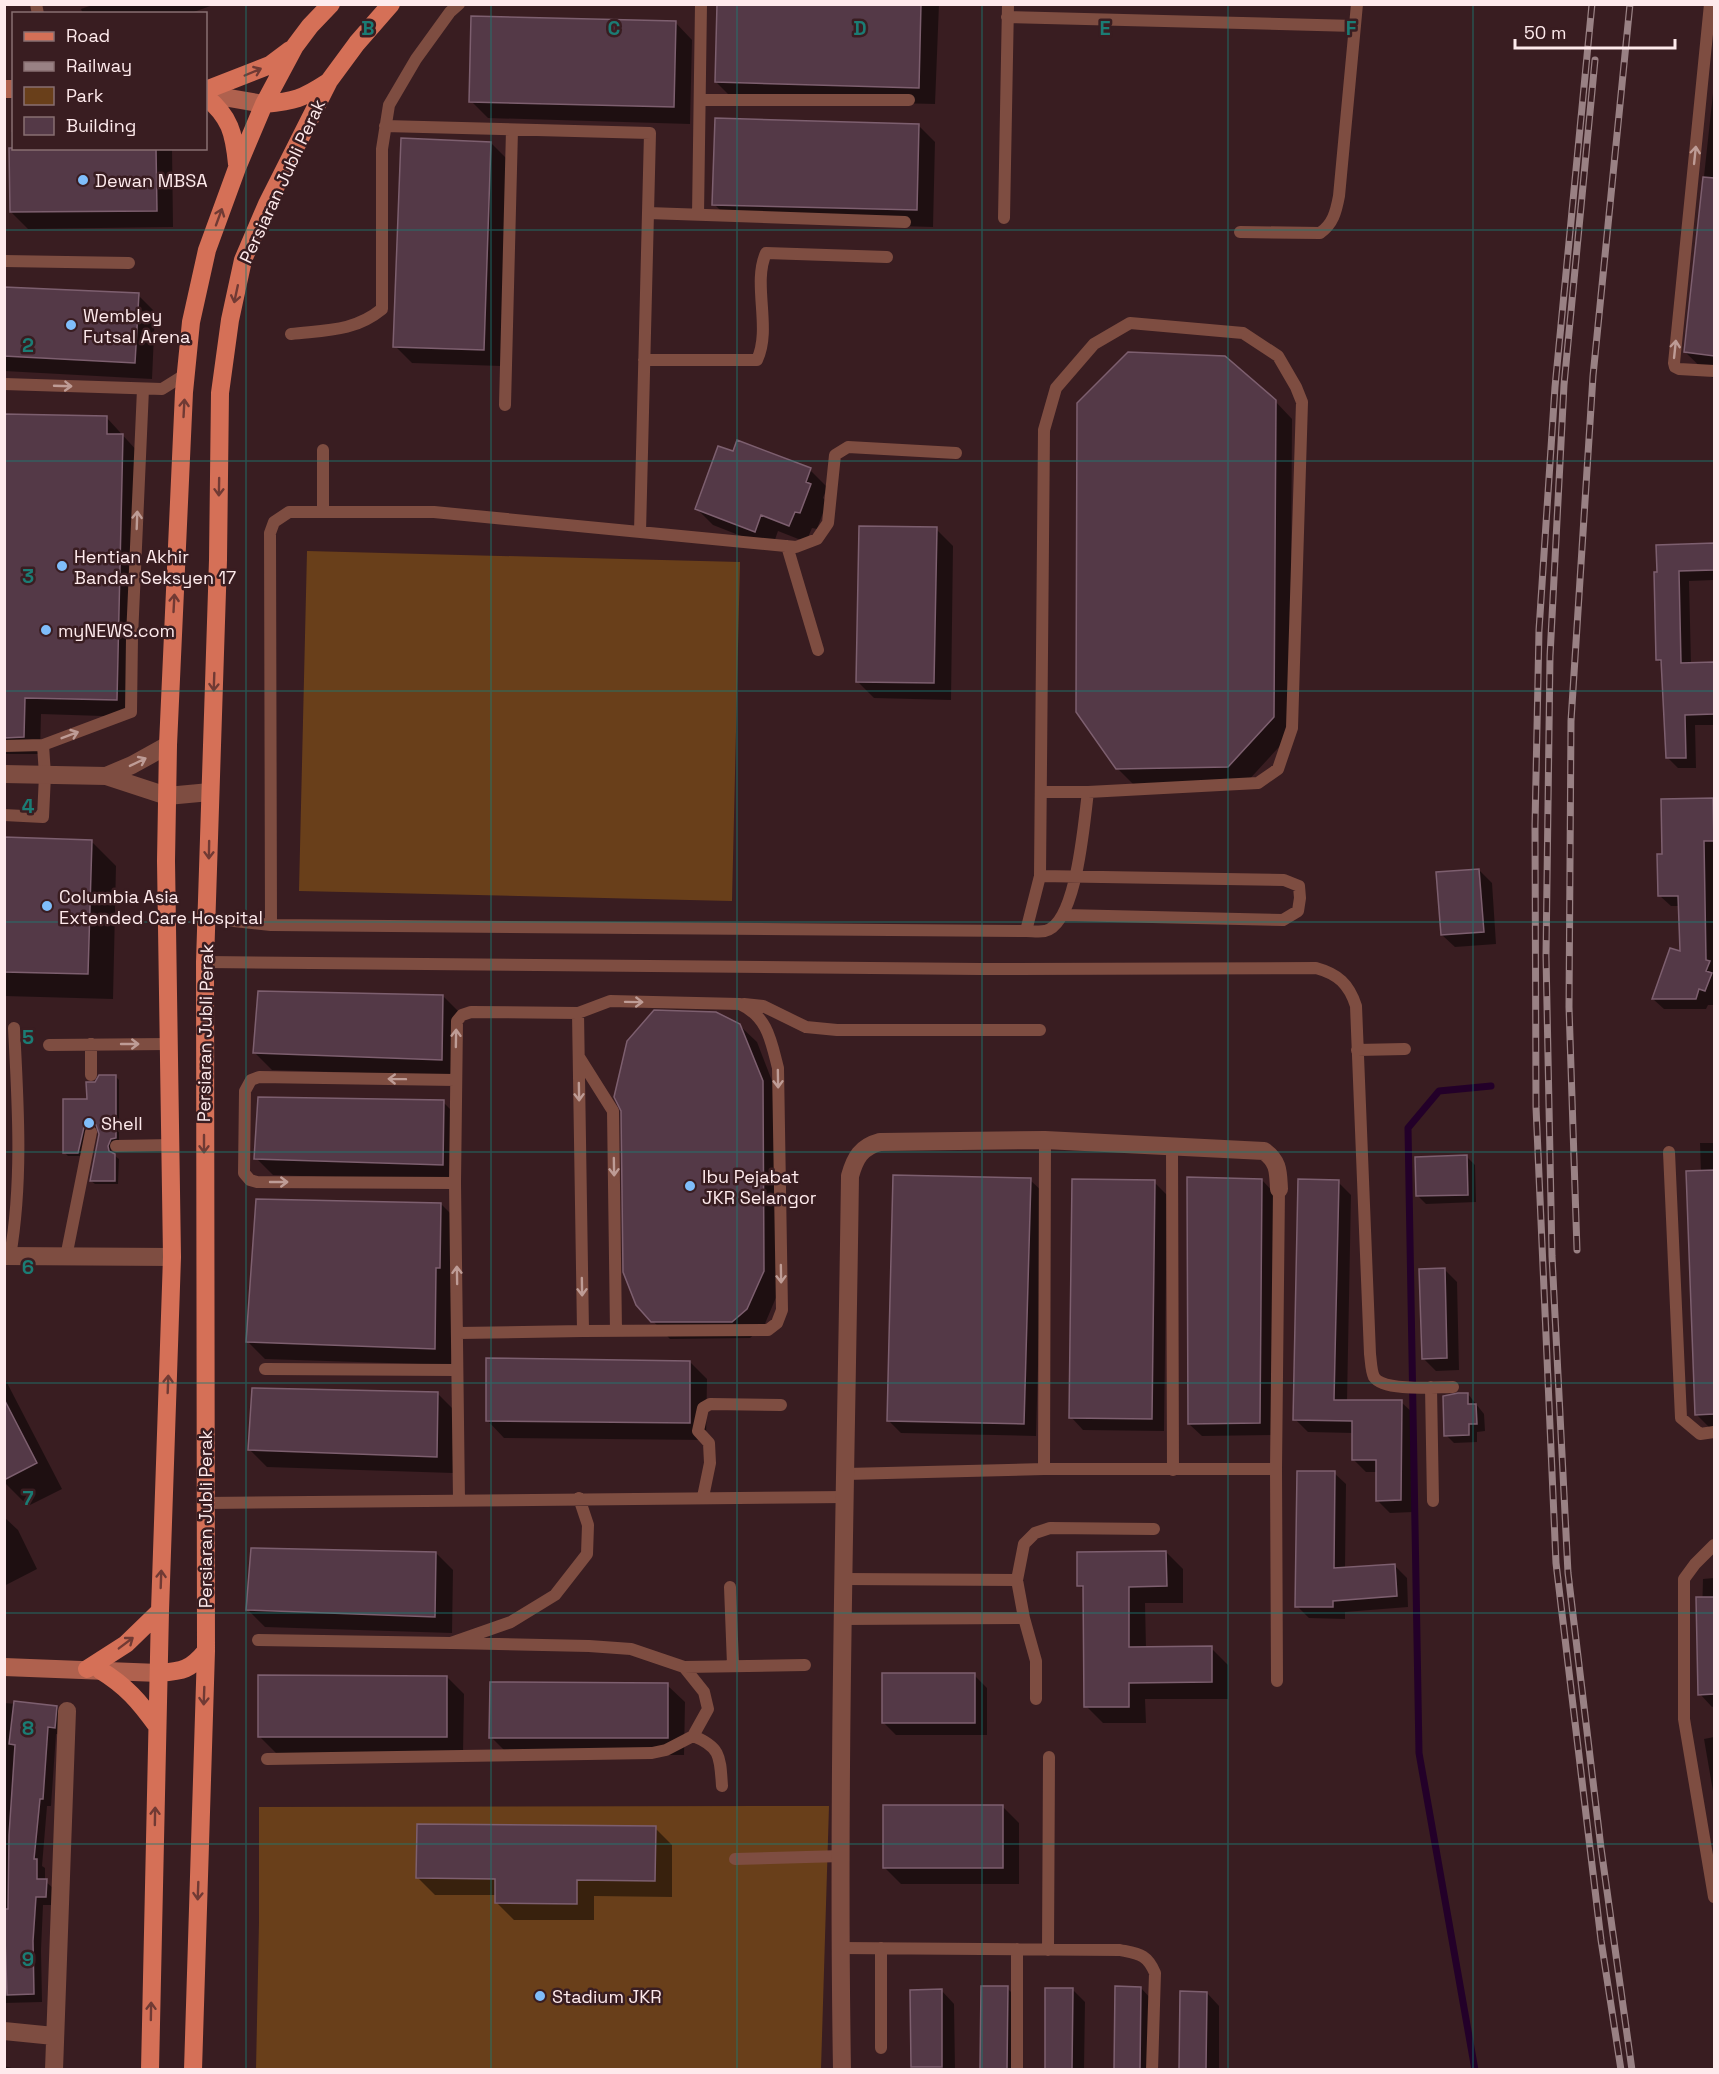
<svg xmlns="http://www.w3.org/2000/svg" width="1719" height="2074" viewBox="0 0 1719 2074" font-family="'Space Grotesk',sans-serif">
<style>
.green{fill:#693f1a}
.shadow{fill:#0007}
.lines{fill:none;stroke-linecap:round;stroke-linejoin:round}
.stream{stroke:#230029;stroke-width:7}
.building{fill:#543947;stroke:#7d5f6f;stroke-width:1.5}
.lane{stroke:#7e4d41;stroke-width:12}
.street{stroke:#7e4d41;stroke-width:18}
.secondary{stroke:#af614e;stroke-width:18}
.primary{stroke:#d57057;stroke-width:18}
.rail-casing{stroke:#998184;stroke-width:7}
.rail{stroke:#391d21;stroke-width:4.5;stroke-dasharray:14;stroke-linecap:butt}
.oneway{stroke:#703a34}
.oneway2{stroke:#be9c96}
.grid{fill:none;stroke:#1b7c74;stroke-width:1.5;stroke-opacity:0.55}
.poi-dot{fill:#7fbdfa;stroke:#391d21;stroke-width:2}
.labels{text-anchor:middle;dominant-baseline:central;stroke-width:5;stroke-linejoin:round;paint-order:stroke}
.poi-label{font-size:18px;fill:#feeaec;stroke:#391d21;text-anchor:start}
.street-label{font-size:18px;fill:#feeaec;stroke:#391d21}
.grid-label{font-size:20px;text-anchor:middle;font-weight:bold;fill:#1b7c74;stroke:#391d21;stroke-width:5;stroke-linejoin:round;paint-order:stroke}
</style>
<rect width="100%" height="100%" fill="#391d21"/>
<path class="green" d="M307,551L740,562L732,901L299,891Z
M829,1806L821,2069L256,2070L259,1922V1807Z"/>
<path class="shadow" d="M95,4H216L188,14H83L81,9Z
M718,4H939L935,104L733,99L716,82Z
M675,22L692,40L690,124L488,118L471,101Z
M1714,84V378L1711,377L1685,352Z
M918,125L935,142L933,227L731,221L714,204Z
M11,132H14V148H172L173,227L28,229L11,212Z
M491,143L508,160L501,366L412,363L395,346Z
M4,288L138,295L155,312L152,379L4,371Z
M1275,401L1292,419L1290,735L1246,783L1134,785L1117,768Z
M4,415L107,418L139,453L133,717L41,714L40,754H4Z
M810,470L827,487L823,498L827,502L817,529L812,528L806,542L778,531L772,548L713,525L696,508Z
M936,529L953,546L951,700L874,698L857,681Z
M1714,545V580L1689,581L1691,664H1714V725H1695L1696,768H1678L1667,757L1663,665L1657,659L1658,546Z
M1712,799L1714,802V1005H1708L1706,1009H1664L1653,999L1671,950L1681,954L1680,906H1671L1660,896L1663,856Z
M4,838L91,841L116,866L113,999L4,996Z
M1479,870L1492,883L1496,944L1455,947L1442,935Z
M443,996L460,1013L458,1076L272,1070L255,1053Z
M739,1025L757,1042L779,1099L780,1288L764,1326L750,1338L670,1339L653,1321Z
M115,1076L119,1080V1141L115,1143L111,1150L112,1154L119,1159L118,1184H95L91,1181L101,1133L99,1128L93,1127L82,1156H68L65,1153L95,1084Z
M443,1102L460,1119L459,1182L273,1175L256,1158Z
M1700,1143H1714V1427H1709L1696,1414L1701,1172Z
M1466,1156L1475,1165L1476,1202L1426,1204L1418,1196Z
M1030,1180L1043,1192L1036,1436L901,1433L888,1420Z
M1262,1180L1274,1193L1272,1435L1202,1436L1189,1424Z
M1154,1182L1167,1195L1164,1431L1083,1430L1071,1417Z
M1338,1182L1351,1195L1347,1401L1401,1402L1414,1414L1413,1512L1390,1513L1377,1500V1472H1366L1353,1459L1354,1433L1308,1432L1295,1419Z
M441,1204L458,1221L451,1365L265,1359L248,1342Z
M1444,1269L1457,1282L1459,1370L1436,1371L1423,1358Z
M690,1362L707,1379L706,1440L504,1438L487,1420Z
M4,1377L62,1489L28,1506L4,1482Z
M437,1393L454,1410L453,1473L267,1467L250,1450Z
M1468,1394L1484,1414L1485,1431L1477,1432V1442L1454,1443L1446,1435Z
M1334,1473L1346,1484L1345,1569L1395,1566L1407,1578L1408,1607L1345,1612V1619L1309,1618L1297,1606Z
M4,1517L18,1530L37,1569L4,1586Z
M1166,1552L1183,1569V1603H1145L1146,1649L1211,1648L1228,1665V1699H1145L1146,1723H1103L1086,1706L1085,1591L1079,1585Z
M436,1553L453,1570L452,1633L265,1627L248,1610Z
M1714,1578V1706L1712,1707L1700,1694L1703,1579Z
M974,1675L987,1688V1735H896L883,1722Z
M447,1677L464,1694L463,1754H277L260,1737Z
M667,1685L685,1702L684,1755L508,1754L491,1737Z
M4,1703L56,1707L65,1716L63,1735L56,1734L51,1806H47L42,1866L45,1868V1881L54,1889V1905H43L41,1950L42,2002L4,2003Z
M1714,1737V1797L1704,1739Z
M1002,1806L1019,1823V1884H901L884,1867Z
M655,1828L672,1845V1897L594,1896V1920H514L497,1903V1895H435L418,1878Z
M1007,1988L1020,2001L1019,2070H981Z
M1141,1988L1153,2001L1152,2070H1115Z
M1072,1989L1085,2002L1084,2070H1046Z
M942,1991L954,2004L955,2070H915L912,2067Z
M1207,1993L1219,2006V2070H1180Z
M4,2066L19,2070H4Z"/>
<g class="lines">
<path class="stream" d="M1475,2070L1419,1753L1408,1128L1439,1091L1491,1086"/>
</g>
<path class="building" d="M717,4H921L919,88L715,82Z
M471,16L676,21L674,107L469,102Z
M715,118L919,124L917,210L712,205Z
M401,138L491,142L484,350L393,347Z
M9,148H156L157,211L10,212Z
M1703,177L1714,178V356L1684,352Z
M4,287L139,293L135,363L4,356Z
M1128,352L1225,356L1276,400L1274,717L1228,767L1116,769L1076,712L1077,403Z
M4,414L107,416V434H123L117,700L25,698L24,737L4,738Z
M737,440L811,468L806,482L811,484L800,513L795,512L789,526L761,515L755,532L695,509L718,446L733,451Z
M859,526L937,527L934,683L856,682Z
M1714,543V570L1679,571L1681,663L1714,662V714L1685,715L1686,758H1666L1661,660H1656L1654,572H1657L1656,545Z
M1713,798L1714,841H1704L1706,960L1710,961L1706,971L1712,973L1705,991L1699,989L1696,999H1652L1670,948L1680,951L1678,896H1658L1657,854H1662L1661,799Z
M4,837L92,840L88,974L4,972Z
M1479,869L1484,932L1441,935L1436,872Z
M258,991L443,995L442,1060L253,1053Z
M654,1010L716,1012L740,1024L763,1081L764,1271L747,1309L732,1322H651L636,1305L623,1272L621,1111L614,1097L627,1041Z
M99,1075H116V1138L111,1139L108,1146L109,1151L115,1154V1181H90L99,1134L96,1125L89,1124L84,1127L78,1153H63V1099H87L86,1082H95Z
M258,1097L444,1100L443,1165L254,1159Z
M1467,1155L1468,1195L1416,1196L1415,1157Z
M1714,1170V1414L1695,1415L1686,1171Z
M893,1175L1031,1178L1024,1424L887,1421Z
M1187,1177L1262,1179L1260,1423L1188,1424Z
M1072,1179L1155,1180L1152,1419L1069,1418Z
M1298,1179L1339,1180L1334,1400H1402L1401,1500L1376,1501V1460H1352V1421L1293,1420Z
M256,1199L441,1203L440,1268H436L435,1349L246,1342Z
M1445,1268L1447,1358L1422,1359L1419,1269Z
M486,1358L690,1361V1423L486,1421Z
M252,1388L438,1392L437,1457L248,1450Z
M1458,1393H1468V1404H1476L1477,1424H1469V1435L1444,1436L1443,1396Z
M4,1399L37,1463L4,1480Z
M1297,1471H1335L1334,1568L1395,1564L1397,1596L1333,1601V1607H1295Z
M251,1548L436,1552L435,1617L246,1610Z
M1166,1551L1167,1586L1129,1587V1647L1212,1646V1682L1129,1683V1707H1084L1083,1586H1077V1552Z
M1696,1597H1714V1694L1698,1695Z
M882,1673H975V1723H882Z
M258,1675L447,1676V1737H258Z
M490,1682L668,1683V1738H489Z
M14,1701L57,1706L55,1728L48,1727L43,1799H40L34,1859H37V1879H47L46,1897H36L33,1941L34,1994L7,1995L4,1909H8L9,1835L15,1745L9,1744Z
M883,1805H1003V1868H883Z
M417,1824L656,1826L655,1881L577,1880V1904L495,1903V1879L416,1878Z
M981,1986H1008L1007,2070H980Z
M1115,1986L1141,1987L1140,2070H1114Z
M1045,1988H1073L1072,2070H1045Z
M942,1989V2067H911L910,1990Z
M1180,1991L1207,1992L1206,2070H1179Z"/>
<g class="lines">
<path class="lane" d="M36,4L38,14
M1710,4L1674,363L1675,367L1679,369L1714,371
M1007,17L1355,26
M700,100H909
M385,126L650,133L640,532
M648,213L905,222
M698,215L701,4
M1004,218L1008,4
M1240,232L1320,233C1333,224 1336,212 1339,196L1357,4
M4,261L129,263
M291,334C325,330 354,332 382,309V149L389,105L416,59L450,12L459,4
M644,360H757C772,328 752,284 766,253L887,257
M4,384L162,389L186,374
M505,405L512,130
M323,512V450
M787,546L818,650
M4,746L43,745
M1041,792H1088
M4,815L43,817L45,775L43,745L131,712L132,637L143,389
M1040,876L1284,880L1299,886L1300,898L1298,911L1283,920L1064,915
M207,918L271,925L1026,931L1040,876L1044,430L1056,388L1094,344L1130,323L1243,333L1278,356L1296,387L1302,402L1292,728L1278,769L1258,783L1088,792C1084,821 1077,924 1045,931C1039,932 1032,931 1026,931
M271,925L270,533L274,522L289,512H434L796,547L817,539L828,523L835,455L848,447L956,453
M205,962L980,969L1316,968C1338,974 1349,984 1356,1006L1370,1354C1371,1361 1371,1371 1374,1377C1384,1392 1436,1387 1453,1387
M744,1004L763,1006L806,1027L837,1030H1040
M91,1044V1075
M49,1045L169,1044
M1357,1050L1405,1049
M579,1057L613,1111L616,1331
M455,1080L259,1077L251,1080L245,1091L244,1173L250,1180L257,1182L455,1183
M116,1146L172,1145
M1172,1147L1173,1470
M1669,1152L1681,1418L1700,1434L1714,1432
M10,1256C23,1181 18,1104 14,1028
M66,1257L91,1132
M458,1333L583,1331L578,1013
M265,1369L457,1370
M1431,1387L1433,1501
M1044,1469L1045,1140
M846,1474L1044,1469H1276
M703,1497L710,1463L709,1443L698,1431L703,1408L710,1404L781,1405
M579,1498L588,1525L587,1554L555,1595L511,1622L451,1643L589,1646L631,1649L684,1667L805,1665
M459,1500L455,1183L457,1021L462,1015L471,1012L578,1013L610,1001L740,1004C768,1017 771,1041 778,1068L782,1310L777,1323L768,1330L583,1331
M204,1503L846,1497
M1714,1545L1695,1564L1684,1579V1719L1714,1897
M845,1579L1017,1580
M730,1587L733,1665
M1024,1618L1036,1661V1699
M844,1619L1024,1618L1017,1580L1024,1544L1035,1533L1050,1528L1154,1529
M258,1640L451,1643
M684,1667L704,1692L708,1709L693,1736C721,1747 720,1757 722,1786
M1277,1681L1276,1469L1279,1189
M267,1759L652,1753L666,1750L693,1736
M735,1859L842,1856
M840,1948L1120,1950C1139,1954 1147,1954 1155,1973L1152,2070
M1017,1949V2070
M1048,1950L1049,1757
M881,2048V1948"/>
<path class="street" d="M4,774L106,776L167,796L210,792
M106,776L132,765L168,745
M4,1256L172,1257
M4,2031L54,2036
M54,2070L67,1711
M842,2070C837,1772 846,1474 850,1176C855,1158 861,1147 880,1142L1045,1140L1264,1151C1279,1162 1278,1172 1279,1189"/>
<path class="secondary" d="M4,89H14
M206,94L264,104
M4,1667L159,1673"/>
<path class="primary" d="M206,90L270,65L290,50
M206,97C230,117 234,133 237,164
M264,104C295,101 302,99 328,82
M87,1669L126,1644L160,1611
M100,1670C126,1686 139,1701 157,1726
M159,1673C183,1671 190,1670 206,1651
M150,2070L160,1611L172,1257L166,861L168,745L184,392L191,322L207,250L237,168L264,104L295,46L310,26L331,4
M193,2070L206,1651L205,962L218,560L220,393L230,320L243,260L267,204L329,81L357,43L391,4"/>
<g class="rail-casing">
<path id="rail" d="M1592,4L1555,387L1539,630L1535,825L1536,1107L1556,1563L1601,1940L1621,2070
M1595,60L1564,385L1550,656L1546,956L1552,1256L1568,1573L1601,1848L1632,2070
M1577,1250L1569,1007L1571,721L1593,376L1630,4"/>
</g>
<use href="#rail" class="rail"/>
</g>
<defs><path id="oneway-shaft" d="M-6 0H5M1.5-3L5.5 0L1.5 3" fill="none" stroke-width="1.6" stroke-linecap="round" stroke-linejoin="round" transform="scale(1.5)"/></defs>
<g class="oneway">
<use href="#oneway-shaft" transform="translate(253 72) rotate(-23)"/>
<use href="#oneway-shaft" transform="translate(219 217) rotate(-70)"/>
<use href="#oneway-shaft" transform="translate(236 294) rotate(102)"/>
<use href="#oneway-shaft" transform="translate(184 408) rotate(-87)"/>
<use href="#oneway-shaft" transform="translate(219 487) rotate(91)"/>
<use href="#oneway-shaft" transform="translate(174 603) rotate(-87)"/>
<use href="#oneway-shaft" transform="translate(214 682) rotate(92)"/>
<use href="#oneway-shaft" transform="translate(209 850) rotate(91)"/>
<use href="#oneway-shaft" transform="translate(204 1144) rotate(90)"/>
<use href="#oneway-shaft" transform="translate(168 1384) rotate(-88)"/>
<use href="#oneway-shaft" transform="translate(161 1579) rotate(-88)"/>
<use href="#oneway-shaft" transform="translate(126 1643) rotate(-37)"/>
<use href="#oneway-shaft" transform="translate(204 1696) rotate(92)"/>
<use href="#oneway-shaft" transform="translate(155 1816) rotate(-89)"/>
<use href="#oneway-shaft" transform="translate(198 1891) rotate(92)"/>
<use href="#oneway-shaft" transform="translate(151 2011) rotate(-89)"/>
</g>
<g class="oneway2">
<use href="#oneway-shaft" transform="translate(1695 155) rotate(-84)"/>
<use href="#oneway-shaft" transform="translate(1675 349) rotate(-84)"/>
<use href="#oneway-shaft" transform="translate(63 386) rotate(2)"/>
<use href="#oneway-shaft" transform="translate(137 520) rotate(-88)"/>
<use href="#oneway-shaft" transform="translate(70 735) rotate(-21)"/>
<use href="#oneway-shaft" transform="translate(138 762) rotate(-26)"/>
<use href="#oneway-shaft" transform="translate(634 1002) rotate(1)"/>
<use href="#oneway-shaft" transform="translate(456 1038) rotate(-89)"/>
<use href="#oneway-shaft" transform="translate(130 1044)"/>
<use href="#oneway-shaft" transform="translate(397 1079) rotate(-179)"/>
<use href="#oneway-shaft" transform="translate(778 1079) rotate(89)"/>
<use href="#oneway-shaft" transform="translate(579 1092) rotate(89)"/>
<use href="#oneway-shaft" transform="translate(614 1167) rotate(89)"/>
<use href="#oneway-shaft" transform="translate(279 1182)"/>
<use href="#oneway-shaft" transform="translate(781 1274) rotate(89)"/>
<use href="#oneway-shaft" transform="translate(457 1275) rotate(-91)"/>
<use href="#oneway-shaft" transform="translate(582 1287) rotate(89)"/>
</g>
<path class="grid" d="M246,4V2070M491,4V2070M737,4V2070M982,4V2070M1228,4V2070M1473,4V2070M4,230H1714M4,461H1714M4,691H1714M4,922H1714M4,1152H1714M4,1383H1714M4,1613H1714M4,1844H1714"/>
<g class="poi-dot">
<circle cx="83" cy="180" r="6"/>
<circle cx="71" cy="325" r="6"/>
<circle cx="62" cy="566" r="6"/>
<circle cx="46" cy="630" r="6"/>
<circle cx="47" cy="906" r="6"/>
<circle cx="89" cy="1123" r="6"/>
<circle cx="690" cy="1186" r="6"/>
<circle cx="540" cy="1996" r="6"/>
</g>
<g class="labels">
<g class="poi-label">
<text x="95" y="180">Dewan MBSA</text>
<text x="83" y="315">Wembley<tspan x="83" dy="21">Futsal Arena</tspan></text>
<text x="74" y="556">Hentian Akhir<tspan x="74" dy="21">Bandar Seksyen 17</tspan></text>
<text x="58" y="630">myNEWS.com</text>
<text x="59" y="896">Columbia Asia<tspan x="59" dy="21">Extended Care Hospital</tspan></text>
<text x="101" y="1123">Shell</text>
<text x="702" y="1176">Ibu Pejabat<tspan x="702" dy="21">JKR Selangor</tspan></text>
<text x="552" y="1996">Stadium JKR</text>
</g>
<g class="street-label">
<text transform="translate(282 181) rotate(-65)">Persiaran Jubli Perak</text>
<text transform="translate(205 1033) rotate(-89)">Persiaran Jubli Perak</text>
<text transform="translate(205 1519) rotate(-90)">Persiaran Jubli Perak</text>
</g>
</g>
<g class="grid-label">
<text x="368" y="35">B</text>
<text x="614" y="35">C</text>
<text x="860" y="35">D</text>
<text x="1105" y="35">E</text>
<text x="1351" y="35">F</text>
<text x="28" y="352">2</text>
<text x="28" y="583">3</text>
<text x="28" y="813">4</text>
<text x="28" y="1044">5</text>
<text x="28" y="1274">6</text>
<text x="28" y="1505">7</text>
<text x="28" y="1735">8</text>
<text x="28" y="1966">9</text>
</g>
<rect width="1719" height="2074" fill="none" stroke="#feeaec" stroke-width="12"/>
<rect x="12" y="12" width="195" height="138" fill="#391d21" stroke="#886f72" stroke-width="1.5"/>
<rect x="24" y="32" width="30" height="9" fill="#d57057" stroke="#886f72" stroke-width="1.5"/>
<text x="66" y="42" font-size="18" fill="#feeaec">Road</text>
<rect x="24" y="62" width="30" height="9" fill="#998184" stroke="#886f72" stroke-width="1.5"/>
<text x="66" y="72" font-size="18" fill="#feeaec">Railway</text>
<rect x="24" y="87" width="30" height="18" fill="#693f1a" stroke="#886f72" stroke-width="1.5"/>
<text x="66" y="102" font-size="18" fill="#feeaec">Park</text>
<rect x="24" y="117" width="30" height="18" fill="#543947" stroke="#886f72" stroke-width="1.5"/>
<text x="66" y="132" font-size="18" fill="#feeaec">Building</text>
<path d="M1515 39v9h160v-9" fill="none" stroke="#feeaec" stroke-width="3"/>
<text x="1524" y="39" font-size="18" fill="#feeaec" stroke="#391d21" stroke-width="4.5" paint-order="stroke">50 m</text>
</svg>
